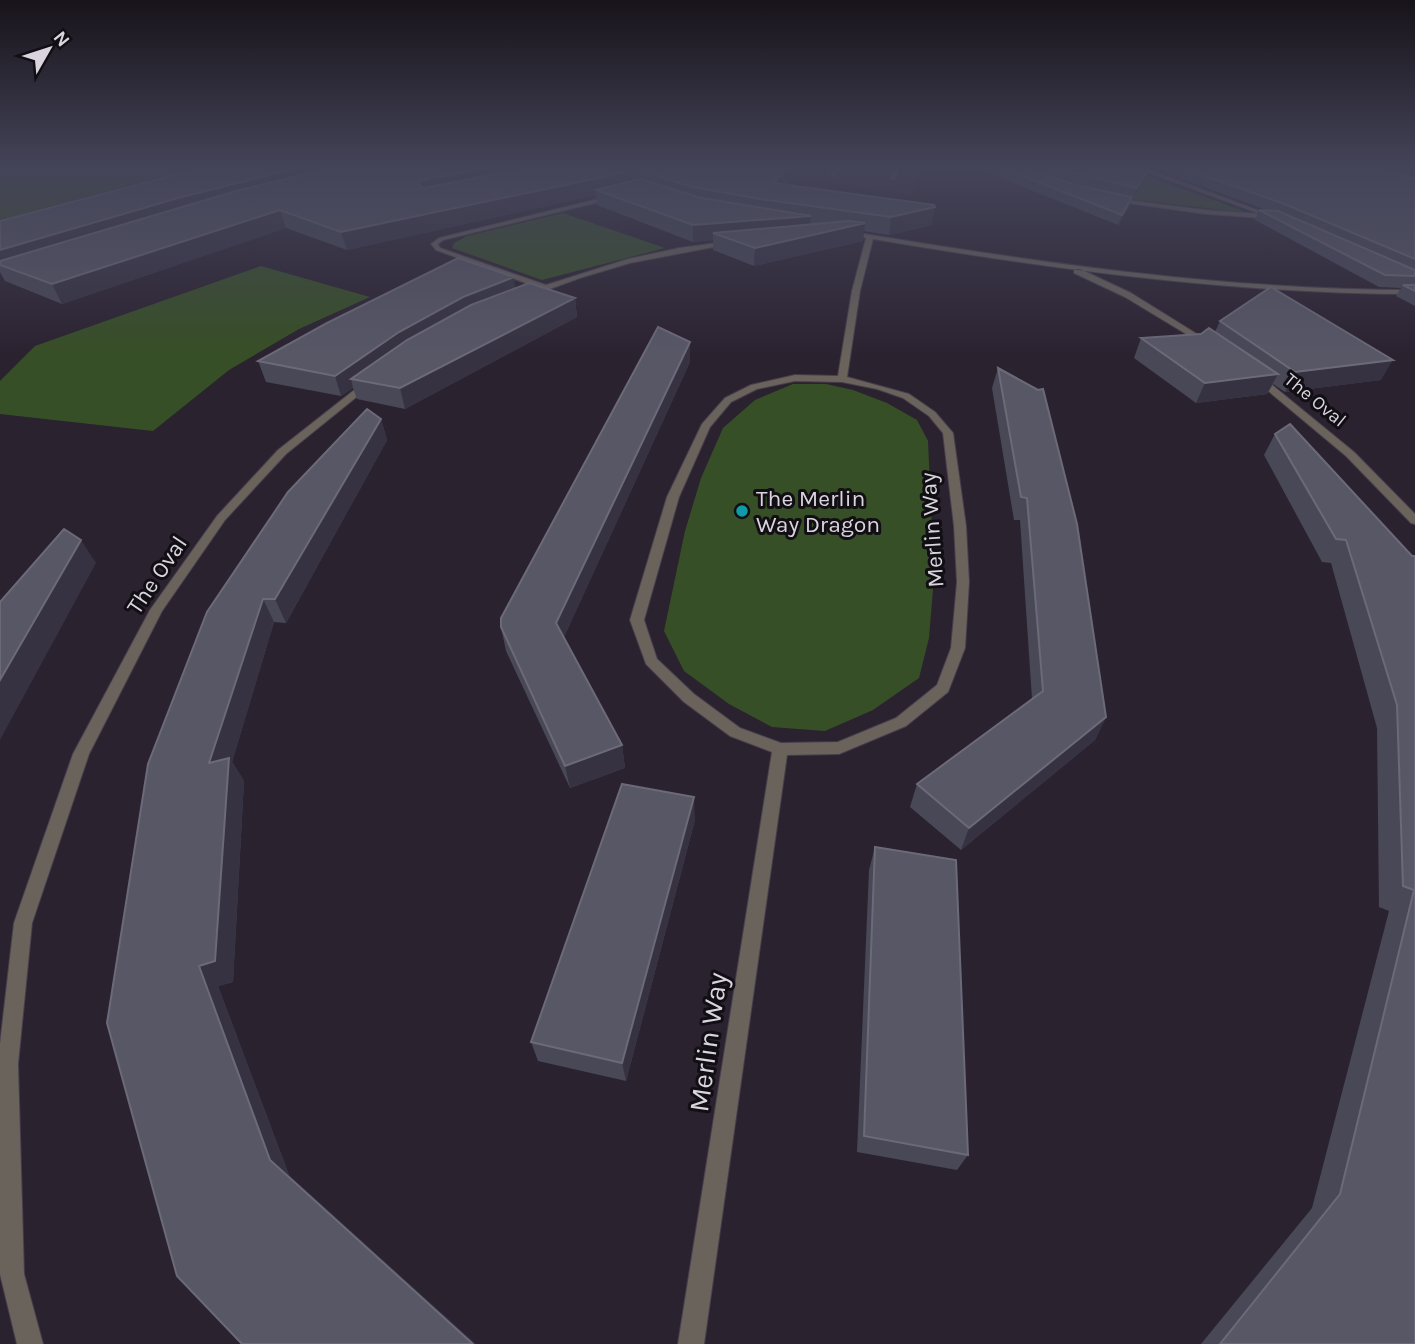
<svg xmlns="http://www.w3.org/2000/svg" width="1415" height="1344" viewBox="0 0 1415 1344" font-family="Karla,sans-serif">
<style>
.built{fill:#362b3e}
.green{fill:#374f26}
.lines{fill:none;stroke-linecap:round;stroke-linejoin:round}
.lane-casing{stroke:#473e4c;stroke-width:2}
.street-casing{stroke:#473e4c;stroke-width:2}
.lane{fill:#69635c;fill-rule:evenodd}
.street{fill:#69635c;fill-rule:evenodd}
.wall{fill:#484857;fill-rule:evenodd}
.shaded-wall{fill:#363241}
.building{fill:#585766;stroke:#6c6a78;stroke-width:2}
.culture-dot{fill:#0f9aa8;stroke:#110e14;stroke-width:2.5}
.labels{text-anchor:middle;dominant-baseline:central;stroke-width:6;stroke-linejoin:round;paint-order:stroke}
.far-street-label{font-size:19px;fill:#dad4de;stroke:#110e14}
.poi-label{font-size:23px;fill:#dad4de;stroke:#110e14;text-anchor:start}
.street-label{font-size:23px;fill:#dad4de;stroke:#110e14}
.near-street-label{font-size:28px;fill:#dad4de;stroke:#110e14}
</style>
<rect width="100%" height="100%" fill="#2b2230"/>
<path class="built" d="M739,168H925L910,195Z"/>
<path class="green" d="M0,168H193L0,220Z
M1126,168L1249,213L1120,198L1087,191L1030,169Z
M563,213L665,248L542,280L452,248L454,243L467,236Z
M261,266L370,297L299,329L229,370L153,431L0,414V381L35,346Z
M793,384H826L853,390L887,403L917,420L928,441L934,577L929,638L919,678L873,710L825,731L772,727L729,704L684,671L664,631L685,531L701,478L723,428L755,400Z"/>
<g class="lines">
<g class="lane-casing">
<path id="lane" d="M835,168H841L834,176H830Z
M895,168H901L894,180H890Z
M1110,198L1206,210L1274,215L1277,217L1274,219L1206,214L1112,201Z"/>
</g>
<g class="street-casing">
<path id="street" d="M1136,168H1144L1279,218L1274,219Z
M614,195L616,198L443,240L438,244L440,248L546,285L628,259L679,248L732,241L735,243L630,263L580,278L528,297H525V293L539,288L436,250L431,244L439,238Z
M847,231C1034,262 1225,290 1415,290V294C1235,294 1050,269 873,239L860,291L847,377L909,394L935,412L953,433L966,526L969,582L965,648L948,692L906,726L839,754L787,755L704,1344H678L772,752L730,736L684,702L646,664L630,620L667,497L702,424L725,398L751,385L795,375L838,376L852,291L866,238L845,234ZM795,381L842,382L877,389L903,398L929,416L943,433L954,526L957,582L951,648L937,685L896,718L838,742L781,743L740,728L694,694L657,659L644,620L679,497L710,427L731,402L757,389Z
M1074,269H1080L1131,293L1213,344L1206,346L1125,297L1074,273Z
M1254,375H1260L1354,452L1415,514V524L1411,523L1346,456L1254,379Z
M367,380L375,382L286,454L225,520L162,611L89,754L32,923L18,1064L24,1274L43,1344H17L0,1274V1044L14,923L73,754L150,610L217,516L278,450Z"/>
</g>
<use href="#lane" class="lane"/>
<use href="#street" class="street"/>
</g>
<path class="wall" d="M200,168H803L786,185L932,225L889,235L864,231L863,241L754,266L713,250V240L693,242L597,205L596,195L347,250L286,228L62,304L5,281L0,272V221ZM628,175L635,181L628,182Z
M976,168H1149L1147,175L1134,198L1132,197L1129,207L1118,225ZM1058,179L1122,195L1075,185Z
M1157,168H1415V306L1396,296L1401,288L1379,287L1255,220L1259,210L1269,211L1169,174Z
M515,288L575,298L577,317L405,409L357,399L353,388L341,396L266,382L258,361Z
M1220,321L1381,380L1285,392L1273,384L1267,394L1196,403L1134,358L1141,338L1215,332Z
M690,362L564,637L622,745L625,768L570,788L506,651L501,627Z
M998,368L1106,717L1095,740L961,850L910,807L917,784L1032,699L1020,520H1014L992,388Z
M381,419L387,440L286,623L274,622L232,762L244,781L233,982L218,986L289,1175L242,1344L148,764Z
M1275,434L1412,556H1415V1344H1201L1312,1208L1389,911L1379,907L1377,728L1331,563L1322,562L1264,455Z
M695,820L626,1081L538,1061L531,1042Z
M875,847L968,1155L957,1170L857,1152L869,870Z"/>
<path class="shaded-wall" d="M298,168H364L0,265V250L178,198Z
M484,168H560L423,197L418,184L420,181Z
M788,168H803L772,199L773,183Z
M1149,168L1147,175L1134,198L1137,188Z
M627,172L628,188L596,190V195L347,250L341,232Z
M1132,197L1129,207L1118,225L1122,215Z
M935,207L932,225L889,235L891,217Z
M280,210L286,228L62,304L52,284Z
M811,216L810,232L713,233V240L693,242V225Z
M865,224L863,241L754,266L755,248Z
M514,277L516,296L351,379L353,388L341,396L335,376L399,332L463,297Z
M575,298L577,317L405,409L400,388Z
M690,342V362L560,646L556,623Z
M1393,360L1381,380L1285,392L1295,372Z
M1278,374L1267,394L1196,403L1205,383Z
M381,419L387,440L286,623L275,599Z
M81,540L96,563L0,740V680Z
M263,599L274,622L232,762L244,781L233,982L218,986L289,1175L476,1344H473L270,1160L199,966L209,763Z
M1106,717L1095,740L961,850L969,828Z
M622,745L625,768L570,788L565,766Z
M694,797L695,820L626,1081L622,1063Z"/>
<path class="building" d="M200,168H298L178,198L0,250V221Z
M331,168H484L420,181L418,184L424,188L526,168H622L627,172L341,232L280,210L52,284L0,265V261L236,191Z
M641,168H788L773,183L934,205L935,207L891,217L760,199L693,187L663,178Z
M1002,168H1030L1044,174L1075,185L1132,197L1122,215Z
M1053,168H1149L1137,188Z
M1181,168H1378L1415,179V259L1282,203Z
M640,179L701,198L811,216L693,225L596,190Z
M1259,210L1278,211L1415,270V276L1385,275Z
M849,221L865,223L755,248L713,233Z
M458,258L514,277L463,297L399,332L335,376L258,361L327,323Z
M529,283L575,298L400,388L351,379L407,340L471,305Z
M1403,285H1415V291Z
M1271,287L1393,360L1295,372L1220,321Z
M658,327L690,342L556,623L622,745L565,766L501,627V618Z
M1209,328L1278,374L1205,383L1141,338L1201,334Z
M998,368L1038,390L1043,389L1077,524L1106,717L969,828L917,784L1043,691L1027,498L1021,497Z
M367,409L381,419L275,599H263L209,763L229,758L215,961L199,966L270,1160L473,1344H242L177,1276L107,1023L148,764L207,612L288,492Z
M1290,424L1412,556H1415V1344H1220L1340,1194L1414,890L1403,886L1397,705L1346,540L1336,539L1275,434Z
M64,529L81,540L0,680V602Z
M622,784L694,797L622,1063L531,1042Z
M875,847L956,860L968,1155L864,1136Z"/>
<linearGradient id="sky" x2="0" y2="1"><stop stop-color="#18131a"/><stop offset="0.47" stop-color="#444459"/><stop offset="1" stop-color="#444459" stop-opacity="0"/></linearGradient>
<rect width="1415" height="356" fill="url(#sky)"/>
<circle class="culture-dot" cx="742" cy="511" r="7"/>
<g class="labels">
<g class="far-street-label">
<text transform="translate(1315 400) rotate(39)">The Oval</text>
</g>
<g class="poi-label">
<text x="756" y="498">The Merlin<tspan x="756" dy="26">Way Dragon</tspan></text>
</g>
<g class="street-label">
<text transform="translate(932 530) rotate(-94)">Merlin Way</text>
<text transform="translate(157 575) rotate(-56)">The Oval</text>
</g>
<g class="near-street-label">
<text transform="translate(708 1042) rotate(-82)">Merlin Way</text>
</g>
</g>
<g transform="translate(49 49) rotate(51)" stroke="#110e14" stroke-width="5" paint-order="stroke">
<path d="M0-5L12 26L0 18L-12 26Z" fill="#dad4de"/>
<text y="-10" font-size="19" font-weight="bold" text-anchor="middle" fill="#dad4de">N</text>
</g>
</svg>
